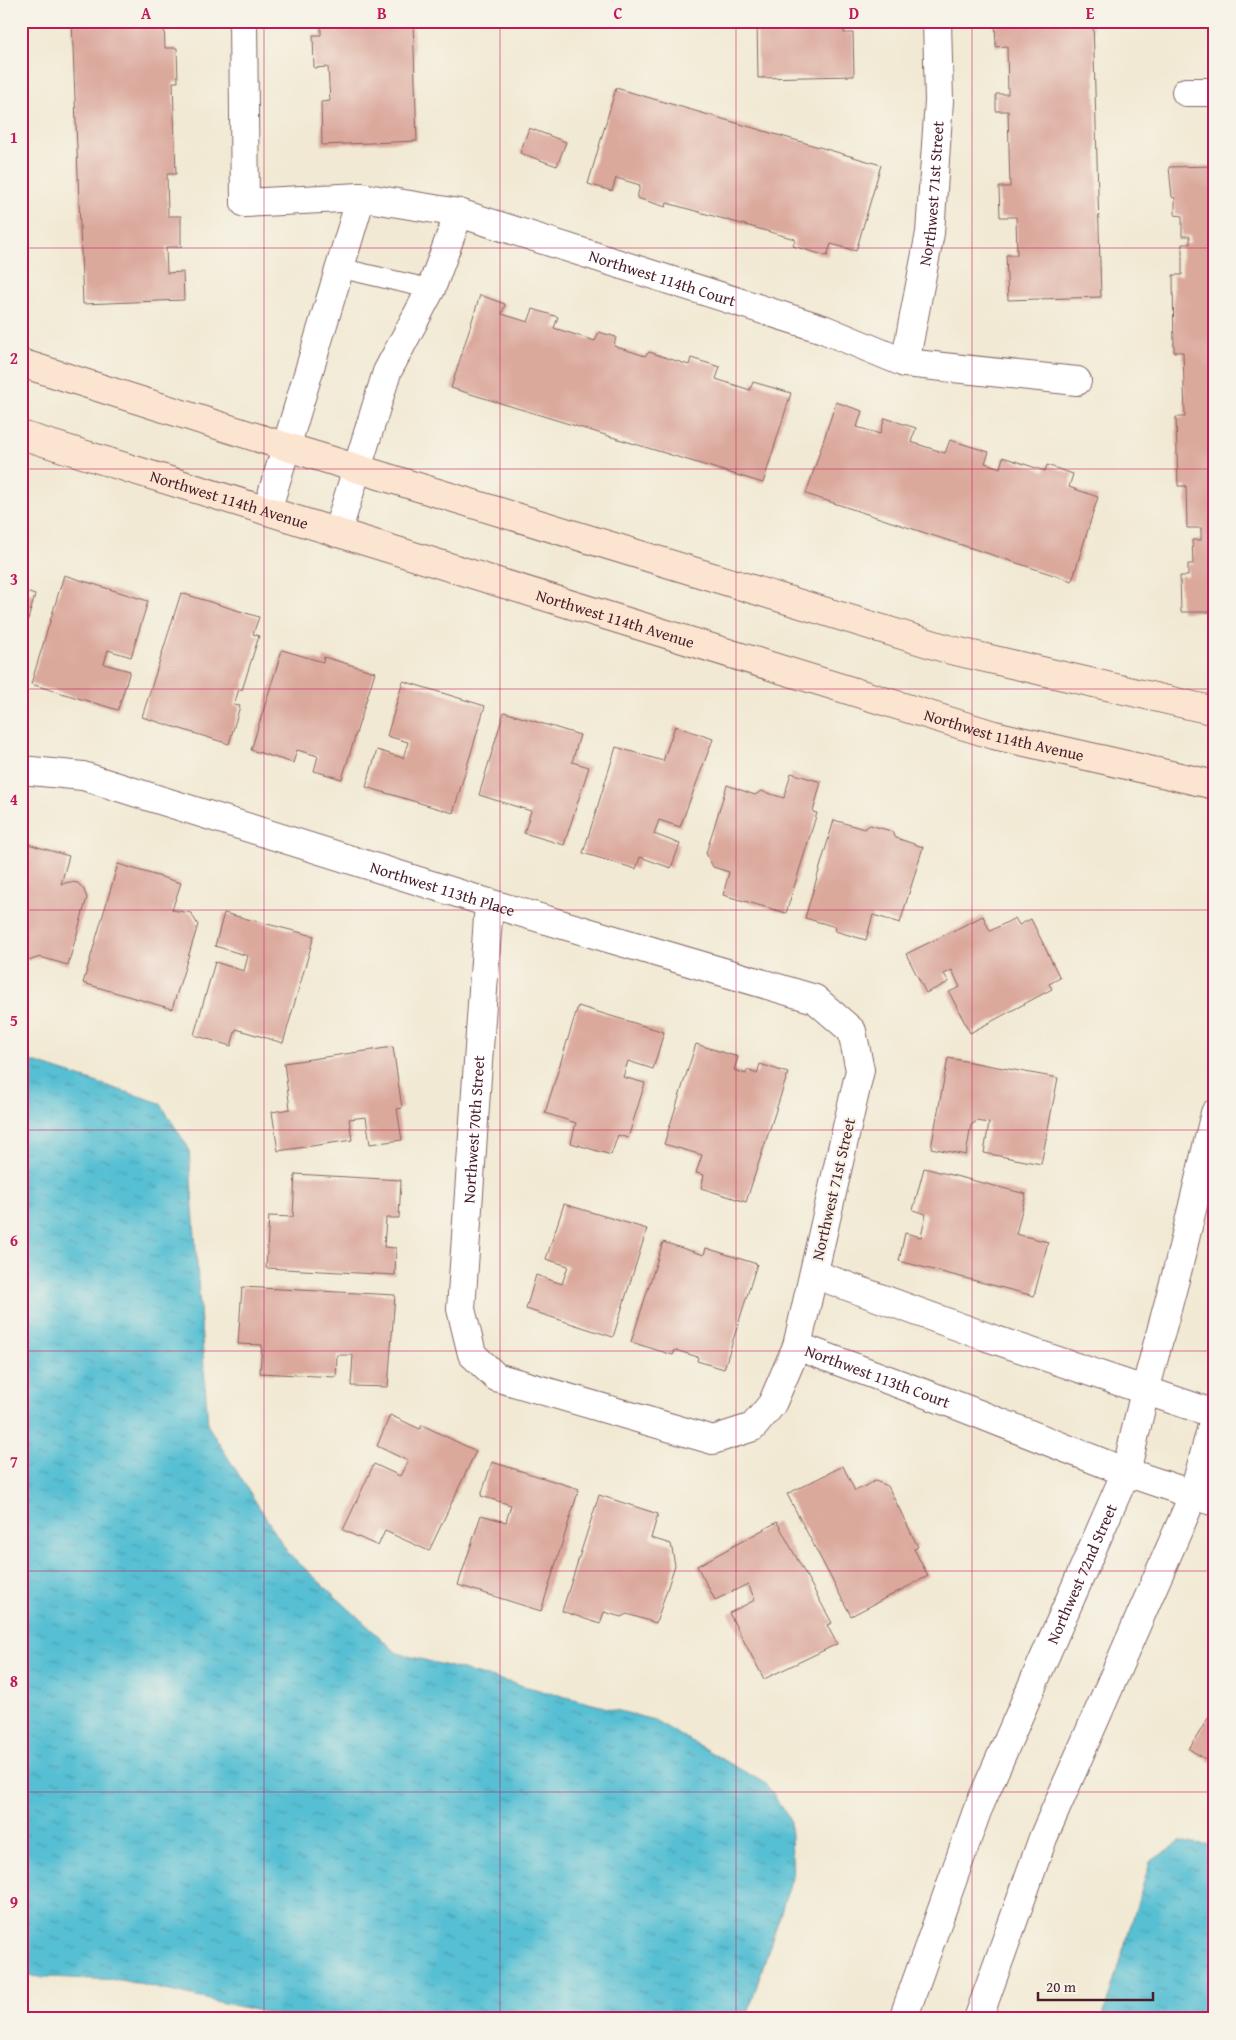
<svg xmlns="http://www.w3.org/2000/svg" width="1236" height="2040" viewBox="0 0 1236 2040" font-family="'Gentium Book Plus',serif">
<style>
.water{fill:url(#water-ripples);stroke:#506f7f}
.building{fill:#dba89c}
.lines{fill:none;stroke-linecap:round;stroke-linejoin:round}
.lane-casing{stroke:#846666;stroke-width:21}
.street-casing{stroke:#846666;stroke-width:30}
.secondary-casing{stroke:#846666;stroke-width:30}
.lane{stroke:#fff;stroke-width:19}
.street{stroke:#fff;stroke-width:28}
.secondary{stroke:#fce5d0;stroke-width:28}
.grid{fill:none;stroke:#c2185b;stroke-width:1;stroke-opacity:0.55}
.labels{text-anchor:middle;dominant-baseline:central;stroke-width:4.5;stroke-linejoin:round;paint-order:stroke}
.street-label{font-size:16px;fill:#4a1f2b;stroke:#f7f3e8}
.neatline{fill:none;stroke:#c2185b;stroke-width:2}
.grid-label{font-size:16px;text-anchor:middle;font-weight:bold;fill:#c2185b}
</style>
<defs>
<pattern id="water-ripples" width="26" height="14" patternUnits="userSpaceOnUse" patternTransform="scale(1.25)"><rect width="26" height="14" fill="#57bfd3"/><path d="M2 4q2-2 4 0t4 0M15 11q2-2 4 0t4 0" fill="none" stroke="#4a9bab"/></pattern>
</defs>
<rect width="100%" height="100%" fill="#f7f3e8"/>
<filter id="ink" filterUnits="userSpaceOnUse"><feTurbulence type="fractalNoise" baseFrequency=".02" numOctaves="2"/><feDisplacementMap in="SourceGraphic" scale="10" xChannelSelector="R" yChannelSelector="G"/><feConvolveMatrix kernelMatrix="1 2 1 2 8 2 1 2 1" color-interpolation-filters="sRGB"/></filter>
<filter id="wash" filterUnits="userSpaceOnUse"><feTurbulence type="fractalNoise" baseFrequency=".0096" numOctaves="4" result="noise"/><feDisplacementMap in="SourceGraphic" scale="20" xChannelSelector="R" yChannelSelector="G"/><feGaussianBlur stdDeviation="1.12" result="paint"/><feColorMatrix in="noise" values="0 0 0 0 0 0 0 0 0 0 0 0 0 0 0 0 0 1.4 0 .05"/><feComposite in="paint" operator="in"/></filter>
<g filter="url(#wash)">
<rect width="100%" height="100%" fill="#f1e9d3"/>
<path class="water" d="M21,1058L160,1103L189,1149L208,1426L288,1553L397,1653L654,1720L766,1784L790,1820L793,1875L746,2019H295L121,1980L21,1976Z
M1180,1842L1215,1845V2019H1102L1150,1862Z"/>
<g id="blocks">
<path class="building" d="M72,21H164L165,48H177L178,82H173L176,174H167L168,216H181V247H166L167,273L183,272L184,300L83,304Z
M321,21H413L417,141L322,145L321,102L330,101L328,67L314,68L313,35H321Z
M757,21H844V33H853L854,76L758,78Z
M1008,21H1093L1101,297L1008,300L1006,255H1017L1016,217H1000L999,187H1010L1008,111H996V94H1008L1007,46L996,47L995,23Z
M616,88L881,165L856,251L831,244L827,256L793,246L795,239L667,203L666,207L637,198L640,185L616,178L612,191L588,184Z
M529,128L566,142L557,166L520,153Z
M1215,166V612H1181L1180,576H1188V564H1193L1192,540H1201V528H1187L1186,486H1178L1176,417H1185L1183,352H1174L1173,275H1182V244H1190V236H1182V216L1175,215V198L1172,197L1169,167Z
M480,295L505,304L502,314L528,322L533,309L558,317L554,328L595,341L599,332L616,337L614,346L645,356L649,352L689,365L691,358L720,367L716,379L750,390L753,382L791,393L763,483L451,388Z
M836,402L862,411L857,427L880,434L885,418L916,428L911,442L945,453L950,440L989,452L985,463L1000,468L1003,457L1045,471L1047,465L1073,474L1069,487L1098,497L1072,581L806,494Z
M64,575L148,601L131,657L108,650L104,664L130,671L118,710L31,684Z
M21,590L35,595L22,640H21Z
M181,593L259,617L253,634L259,636L242,690L239,689L234,705L240,706L229,744L142,717Z
M282,650L323,662L324,657L375,672L342,779L314,771L318,756L297,750L293,763L251,750Z
M403,681L485,706L453,813L366,787L377,750L403,758L408,742L387,736Z
M504,712L580,735L572,762L589,767L564,845L524,833L531,811L479,795Z
M675,726L713,739L680,827L659,820L654,834L680,844L671,868L640,857L636,869L583,853L616,747L663,761Z
M791,773L821,782L813,812L817,813L786,913L723,895L729,872L713,867L706,853L727,785L755,795L761,791L784,798Z
M834,820L864,829L870,825L891,831L896,838L923,847L900,923L873,915L866,940L835,931L836,927L805,918Z
M21,842L69,856L61,884L70,882L78,883L84,890L87,898L68,965L40,957L31,960L21,957Z
M118,864L181,883L172,910L191,913L198,925L172,1009L83,983Z
M224,913L314,936L283,1043L236,1029L231,1046L194,1035L215,962L244,971L248,956L215,946Z
M983,916L990,931L1015,918L1019,925L1031,919L1060,978L1049,984L1052,989L970,1033L949,992L960,987L952,970L944,974L949,982L926,993L906,954Z
M578,1006L664,1032L653,1069L628,1061L623,1077L645,1083L628,1138L618,1135L611,1155L571,1143L576,1123L545,1113Z
M696,1044L738,1057L734,1070L746,1074L747,1070L757,1074L760,1064L788,1073L746,1202L701,1188L704,1175L696,1173L702,1155L664,1144Z
M393,1047L402,1108L397,1109L402,1140L370,1144L366,1117L349,1119L352,1140L278,1151L272,1112L290,1109L284,1063Z
M948,1058L1058,1078L1041,1164L984,1153L989,1123L977,1121L971,1125L966,1155L931,1148Z
M924,1168L1026,1194L1016,1234L1048,1242L1034,1296L899,1261L905,1233L921,1237L926,1214L913,1210Z
M295,1174L401,1180L399,1218H386L384,1247L396,1248L395,1275L266,1268L269,1216L293,1217Z
M564,1204L647,1229L613,1337L526,1309L536,1275L562,1284L568,1266L546,1259Z
M663,1242L704,1255L706,1248L757,1264L724,1369L697,1361L698,1357L675,1350L673,1355L631,1342Z
M242,1287L395,1295L388,1387L351,1386L353,1355H337L336,1377L260,1373L262,1345L238,1344Z
M390,1415L420,1429L422,1425L476,1451L429,1551L385,1531L378,1546L343,1530L374,1464L400,1476L408,1461L377,1446Z
M492,1462L579,1489L541,1611L458,1585L481,1515L506,1522L511,1505L481,1496Z
M843,1466L855,1491L875,1481L888,1486L918,1547L914,1549L928,1576L851,1616L787,1494Z
M599,1495L658,1514L651,1538L671,1544L675,1565L656,1623L627,1614L621,1617L604,1612L600,1624L562,1611Z
M777,1522L832,1623L827,1625L837,1644L764,1679L729,1613L755,1600L748,1584L715,1600L697,1566Z
M1215,1707V1765L1189,1749Z"/>
</g>
</g>
<g filter="url(#ink)">
<use href="#blocks" fill-opacity="0" stroke="#846666" stroke-width="1"/>
<g class="lines">
<g class="lane-casing">
<path id="lane" d="M340,268L431,289"/>
</g>
<g class="street-casing">
<g id="street">
<path id="s1" d="M243,21L245,203L361,197L459,213L823,329L905,363L1077,381"/>
<path d="M1186,92H1215"/>
<path id="s2" d="M905,363L930,233L939,101L937,21"/>
<path d="M267,511L361,197"/>
<path d="M337,533L387,372L431,289L459,213"/>
<path id="s3" d="M21,770L83,776L489,903L815,999L852,1031L860,1070L797,1346L772,1404L753,1427L713,1440L496,1377L472,1354L461,1309L489,903"/>
<path d="M814,1274L987,1337L1215,1414"/>
<path id="s4" d="M797,1346L961,1407L1126,1472L1215,1502"/>
<path id="s5" d="M903,2019L977,1811L1126,1472L1145,1391L1178,1268L1215,1113"/>
<path d="M978,2019L1043,1838L1193,1496L1215,1415"/>
</g>
</g>
<g class="secondary-casing">
<g id="secondary">
<path d="M21,363L287,447L951,650L1215,711"/>
<path id="s6" d="M21,435L994,735L1215,785"/>
</g>
</g>
<use href="#lane" class="lane"/>
<use href="#street" class="street"/>
<use href="#secondary" class="secondary"/>
</g>
</g>
<path class="grid" d="M264,21V2019M500,21V2019M736,21V2019M972,21V2019M21,248H1215M21,469H1215M21,689H1215M21,910H1215M21,1130H1215M21,1351H1215M21,1571H1215M21,1792H1215"/>
<g class="labels">
<g class="street-label">
<text stroke="none"><textPath href="#s2" startOffset="172">Northwest 71st Street</textPath></text>
<text stroke="none"><textPath href="#s1" startOffset="611">Northwest 114th Court</textPath></text>
<text stroke="none"><textPath href="#s6" startOffset="218">Northwest 114th Avenue</textPath></text>
<text stroke="none"><textPath href="#s6" startOffset="622">Northwest 114th Avenue</textPath></text>
<text stroke="none"><textPath href="#s6" startOffset="1028">Northwest 114th Avenue</textPath></text>
<text stroke="none"><textPath href="#s3" startOffset="439">Northwest 113th Place</textPath></text>
<text stroke="none"><textPath href="#s3" startOffset="1820">Northwest 70th Street</textPath></text>
<text transform="translate(833 1189) rotate(-77)">Northwest 71st Street</text>
<text stroke="none"><textPath href="#s4" startOffset="86">Northwest 113th Court</textPath></text>
<text stroke="none"><textPath href="#s5" startOffset="480">Northwest 72nd Street</textPath></text>
</g>
</g>
<rect width="1236" height="2040" fill="none" stroke="#f7f3e8" stroke-width="55"/>
<path d="M1038 1992v8h115v-8" fill="none" stroke="#4a1f2b" stroke-width="2.5"/>
<text x="1046" y="1992" font-size="15" fill="#4a1f2b" stroke="#f7f3e8" stroke-width="4" paint-order="stroke">20 m</text>
<rect x="28" y="28" width="1180" height="1984" class="neatline"/>
<g class="grid-label">
<text x="146" y="19">A</text>
<text x="382" y="19">B</text>
<text x="618" y="19">C</text>
<text x="854" y="19">D</text>
<text x="1090" y="19">E</text>
<text x="14" y="143">1</text>
<text x="14" y="364">2</text>
<text x="14" y="585">3</text>
<text x="14" y="805">4</text>
<text x="14" y="1026">5</text>
<text x="14" y="1246">6</text>
<text x="14" y="1467">7</text>
<text x="14" y="1687">8</text>
<text x="14" y="1908">9</text>
</g>
</svg>
